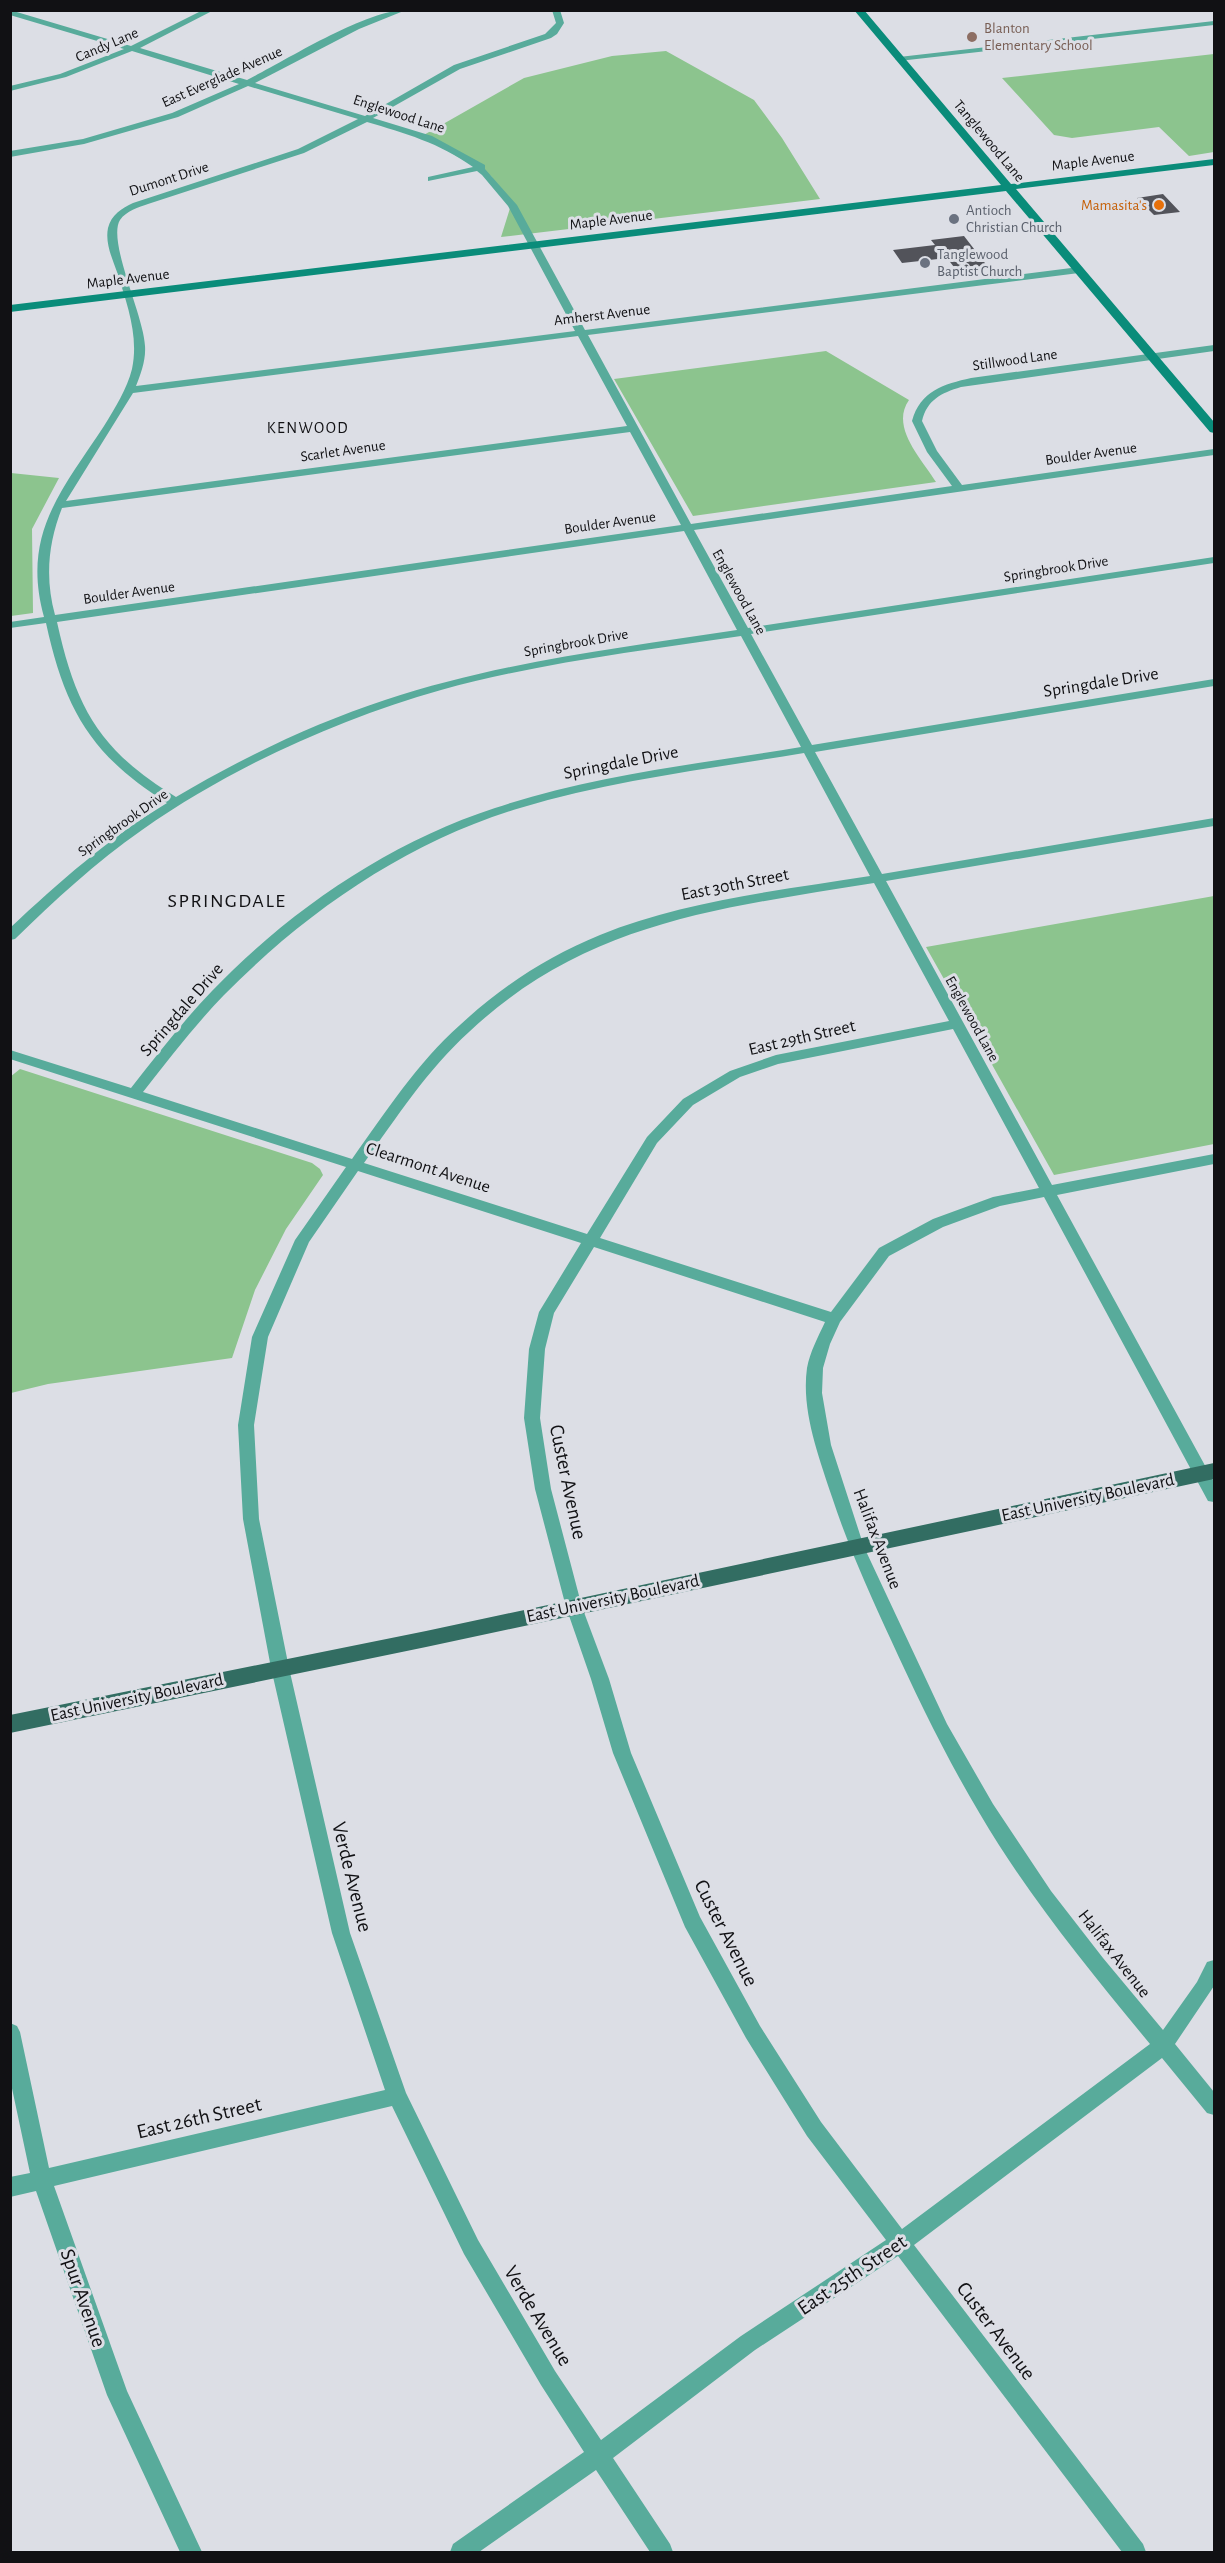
<svg xmlns="http://www.w3.org/2000/svg" width="1225" height="2563" viewBox="0 0 1225 2563" font-family="'Alegreya Sans',sans-serif">
<style>
.green{fill:#8cc48e}
.building{fill:#52535a}
.lines{fill:none;stroke-linecap:round;stroke-linejoin:round}
.street{fill:#58ab9b;fill-rule:evenodd}
.secondary{fill:#0a8c7a;fill-rule:evenodd}
.primary{fill:#326d62;fill-rule:evenodd}
.education-dot{fill:#8d6e63;stroke:#dcdee5;stroke-width:2}
.food-dot{fill:#e8710a;stroke:#dcdee5;stroke-width:2}
.worship-dot{fill:#6b7280;stroke:#dcdee5;stroke-width:2}
.labels{text-anchor:middle;dominant-baseline:central;stroke-width:6;stroke-linejoin:round;paint-order:stroke}
.far-education-label{font-size:15px;fill:#785e54;stroke:#dcdee5;text-anchor:start}
.far-street-label{font-size:15px;fill:#111114;stroke:#dcdee5}
.far-food-label{font-size:15px;fill:#c56008;stroke:#dcdee5;text-anchor:end}
.far-worship-label{font-size:15px;fill:#5b616d;stroke:#dcdee5;text-anchor:start}
.far-neighbourhood-label{font-size:16px;letter-spacing:1.5px;fill:#111114;stroke:#dcdee5}
.street-label{font-size:18px;fill:#111114;stroke:#dcdee5}
.neighbourhood-label{font-size:20px;letter-spacing:1.5px;fill:#111114;stroke:#dcdee5}
.near-street-label{font-size:21px;fill:#111114;stroke:#dcdee5}
</style>
<rect width="100%" height="100%" fill="#dcdee5"/>
<path class="green" d="M666,51L754,100L782,138L820,199L501,237L511,205L491,176L422,136L524,78L612,56Z
M1214,54V152L1189,156L1159,127L1072,138L1054,135L1002,78Z
M826,351L909,400C890,427 921,458 936,482L693,516L614,379Z
M11,473L59,478L32,529L33,613L11,616Z
M1214,896V1144L1054,1175L926,947Z
M20,1069L312,1163L320,1169L323,1175L286,1229L255,1290L232,1358L48,1384L11,1393L10,1077Z"/>
<path class="building" d="M1163,194L1180,212L1154,215L1137,198Z
M964,236L988,267L957,271L947,258L902,263L893,250L935,245L931,240Z"/>
<g class="lines">
<path class="street" d="M10,10L131,46L203,10H214L140,48L247,80C285,61 365,10 406,10L359,29L255,83L365,116L454,65L545,34L556,23L552,10H560L564,23L557,34L551,38L460,69L373,118L432,136L485,165V169L517,205L585,330L1079,267L1084,270L1079,273L588,335L691,524L952,486L927,452L912,421C920,391 944,384 971,378L1214,345V351L961,387C941,393 927,400 922,421L937,451L962,485L1214,449V455L694,530L748,628L1214,557V563L751,634L812,745L1214,679V686L815,752L882,874L1214,818V826L886,881L1052,1185L1214,1154V1164L1057,1195L1214,1482V1502L1208,1501L1044,1197L1000,1206L943,1227L889,1256L840,1322L830,1344L823,1368L822,1393L831,1445L864,1547L947,1724L993,1804L1051,1891L1103,1958L1163,2030L1197,1982L1207,1962L1214,1960V1986L1175,2044L1214,2092V2115L1207,2113L1162,2058L914,2245L1143,2544L1146,2552H1122L898,2256L755,2350L613,2458L670,2544L673,2552H650L596,2470L479,2552H450L453,2544L584,2452L541,2385L464,2254L392,2106L54,2186L127,2391L202,2552H180L107,2395L36,2191L10,2197V2177L30,2173L10,2079V2023L17,2026L20,2032L49,2168L385,2090L332,1933L271,1668L243,1519L238,1425L252,1337L295,1240L346,1167L10,1059V1050L131,1088C157,1055 183,1021 212,991C290,910 388,843 495,808C593,775 698,764 801,747L741,636C640,651 539,663 441,690C336,720 232,767 142,830C96,862 55,900 15,939L10,940V928C59,882 109,838 167,803C91,755 65,710 46,623L10,628V622L44,617C21,534 62,490 104,426C115,408 127,389 132,369C139,336 127,304 117,272C112,258 105,243 108,228C111,215 122,208 133,203L298,149L358,119L248,86L178,117L84,144L10,157V151L83,139L172,113L239,84L132,51L66,77L10,91V86L60,74L124,49L10,15ZM367,122C404,133 440,143 473,167L428,177V181L477,171L482,175L508,206L575,331L136,386C141,373 146,360 145,346C144,316 107,241 120,220C126,211 139,207 148,204L304,153ZM578,336L627,426L66,501L133,393ZM630,432L681,525L55,615C45,579 48,543 62,508ZM684,531L737,630C619,648 500,662 385,700C312,724 242,758 176,797C99,750 76,708 57,622ZM804,753L870,876C782,890 683,901 600,935C548,956 501,987 460,1025C417,1063 385,1113 352,1159L143,1092C169,1059 195,1025 224,995C307,911 407,842 520,808C612,780 709,769 804,753ZM874,883L949,1021L776,1055L730,1071L683,1099L647,1137L587,1234L364,1163C396,1118 428,1069 469,1032C587,921 722,908 874,883ZM953,1029L1039,1188L993,1197L933,1219L879,1248L831,1312L600,1238L657,1143L693,1105L740,1077L778,1064ZM358,1171L581,1243L539,1312L529,1349L524,1418L535,1489L566,1607L591,1679L613,1753L685,1927L746,2038L807,2136L886,2240L741,2336L601,2440L555,2371L478,2240L406,2093L350,1933L289,1668L259,1519L254,1425L268,1337L309,1242ZM594,1247L825,1322C818,1337 810,1352 807,1368C801,1411 819,1457 832,1497C848,1546 869,1592 891,1640C918,1699 946,1757 980,1814C1028,1896 1089,1970 1150,2044L902,2229L821,2122L760,2026L700,1917L631,1753L609,1679L582,1607L551,1489L540,1418L545,1349L554,1313Z
M1214,21V25L899,61L895,59L899,57Z"/>
<path class="secondary" d="M854,10H864L1011,184L1214,159V165L1016,189L1214,422V433L1210,432L1006,191L10,312V305L1001,185Z"/>
<path class="primary" d="M1214,1463V1479L426,1647L10,1733V1715L426,1631Z"/>
</g>
<circle class="education-dot" cx="972" cy="37" r="6"/>
<circle class="food-dot" cx="1159" cy="205" r="6"/>
<g class="worship-dot">
<circle cx="954" cy="219" r="6"/>
<circle cx="925" cy="263" r="6"/>
</g>
<g class="labels">
<g class="far-education-label">
<text x="984" y="28">Blanton<tspan x="984" dy="17">Elementary School</tspan></text>
</g>
<g class="far-street-label">
<text transform="translate(107 45) rotate(-23)">Candy Lane</text>
<text transform="translate(222 77) rotate(-24)">East Everglade Avenue</text>
<text transform="translate(399 114) rotate(18)">Englewood Lane</text>
<text transform="translate(989 141) rotate(50)">Tanglewood Lane</text>
<text transform="translate(1093 161) rotate(-7)">Maple Avenue</text>
<text transform="translate(169 179) rotate(-18)">Dumont Drive</text>
<text transform="translate(611 220) rotate(-7)">Maple Avenue</text>
<text transform="translate(128 279) rotate(-7)">Maple Avenue</text>
<text transform="translate(602 315) rotate(-7)">Amherst Avenue</text>
<text transform="translate(1015 360) rotate(-8)">Stillwood Lane</text>
<text transform="translate(343 451) rotate(-8)">Scarlet Avenue</text>
<text transform="translate(1091 454) rotate(-8)">Boulder Avenue</text>
<text transform="translate(610 523) rotate(-8)">Boulder Avenue</text>
<text transform="translate(1056 569) rotate(-9)">Springbrook Drive</text>
<text transform="translate(739 592) rotate(61)">Englewood Lane</text>
<text transform="translate(129 593) rotate(-8)">Boulder Avenue</text>
<text transform="translate(576 643) rotate(-10)">Springbrook Drive</text>
<text transform="translate(123 823) rotate(-35)">Springbrook Drive</text>
<text transform="translate(972 1019) rotate(61)">Englewood Lane</text>
</g>
<g class="far-food-label">
<text x="1147" y="205">Mamasita's</text>
</g>
<g class="far-worship-label">
<text x="966" y="210">Antioch<tspan x="966" dy="17">Christian Church</tspan></text>
<text x="937" y="254">Tanglewood<tspan x="937" dy="17">Baptist Church</tspan></text>
</g>
<g class="far-neighbourhood-label">
<text x="308" y="428">KENWOOD</text>
</g>
<g class="street-label">
<text transform="translate(1101 683) rotate(-9)">Springdale Drive</text>
<text transform="translate(621 763) rotate(-11)">Springdale Drive</text>
<text transform="translate(735 885) rotate(-11)">East 30th Street</text>
<text transform="translate(182 1010) rotate(-49)">Springdale Drive</text>
<text transform="translate(802 1038) rotate(-13)">East 29th Street</text>
<text transform="translate(428 1168) rotate(18)">Clearmont Avenue</text>
<text transform="translate(1088 1498) rotate(-12)">East University Boulevard</text>
<text transform="translate(877 1539) rotate(69)">Halifax Avenue</text>
<text transform="translate(613 1599) rotate(-12)">East University Boulevard</text>
<text transform="translate(137 1698) rotate(-12)">East University Boulevard</text>
<text transform="translate(1114 1954) rotate(52)">Halifax Avenue</text>
</g>
<g class="neighbourhood-label">
<text x="227" y="901">SPRINGDALE</text>
</g>
<g class="near-street-label">
<text transform="translate(568 1482) rotate(78)">Custer Avenue</text>
<text transform="translate(352 1877) rotate(76)">Verde Avenue</text>
<text transform="translate(726 1933) rotate(63)">Custer Avenue</text>
<text transform="translate(199 2118) rotate(-13)">East 26th Street</text>
<text transform="translate(852 2275) rotate(-34)">East 25th Street</text>
<text transform="translate(83 2298) rotate(71)">Spur Avenue</text>
<text transform="translate(538 2316) rotate(59)">Verde Avenue</text>
<text transform="translate(996 2331) rotate(53)">Custer Avenue</text>
</g>
</g>
<rect width="1225" height="2563" fill="none" stroke="#111114" stroke-width="24"/>
</svg>
